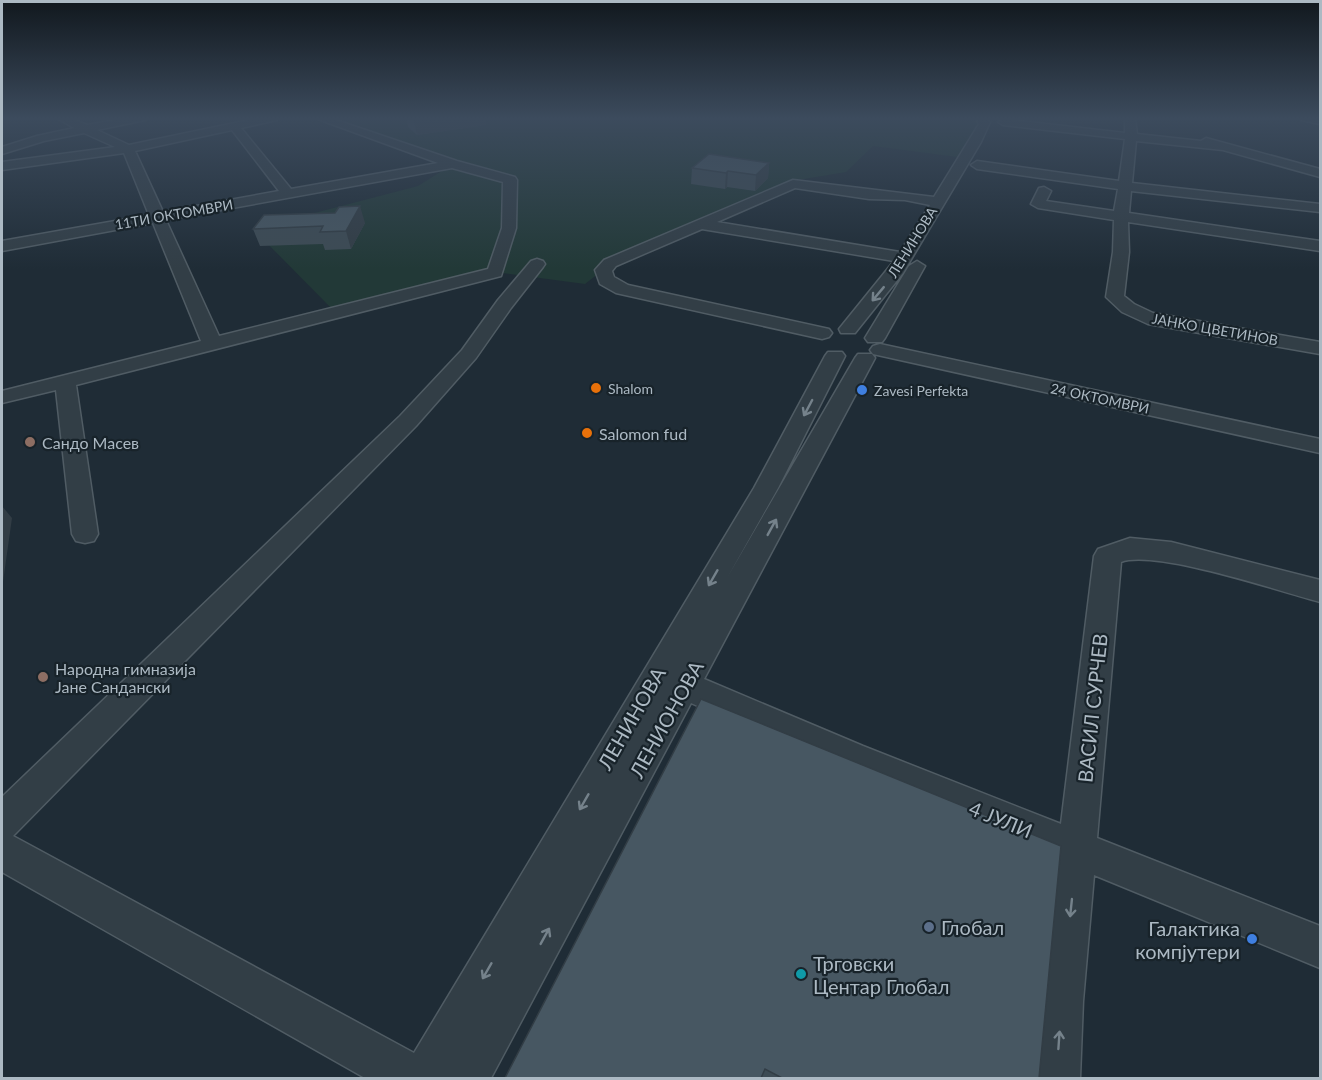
<svg xmlns="http://www.w3.org/2000/svg" width="1322" height="1080" viewBox="0 0 1322 1080" font-family="Lato,sans-serif">
<style>
.green{fill:#223937}
.lines{fill:none;stroke-linecap:round;stroke-linejoin:round}
.minor-casing{stroke:#505c64;stroke-width:3}
.minor{fill:#323e46;fill-rule:evenodd}
.wall{fill:#3d4b54}
.shaded-wall{fill:#323d45}
.building{fill:#475762;stroke:#323d45;stroke-width:1.5}
.oneway{stroke:#75828b}
.food-dot{fill:#e8710a;stroke:#18232a;stroke-width:2}
.shop-dot{fill:#3f7fe0;stroke:#18232a;stroke-width:2}
.education-dot{fill:#8d6e63;stroke:#18232a;stroke-width:2}
.service-dot{fill:#5c6f8a;stroke:#18232a;stroke-width:2}
.culture-dot{fill:#0f9aa8;stroke:#18232a;stroke-width:2}
.labels{text-anchor:middle;dominant-baseline:central;stroke-width:4.5;stroke-linejoin:round;paint-order:stroke}
.far-street-label{font-size:14px;fill:#acb9c3;stroke:#18232a}
.far-poi-label{font-size:14px;fill:#acb9c3;stroke:#18232a;text-anchor:start}
.poi-label{font-size:16px;fill:#acb9c3;stroke:#18232a;text-anchor:start}
.near-street-label{font-size:20px;fill:#acb9c3;stroke:#18232a}
.near-poi-label{font-size:20px;fill:#acb9c3;stroke:#18232a;text-anchor:start}
</style>
<rect width="100%" height="100%" fill="#1f2c36"/>
<path class="green" d="M320,118H969L985,122L965,158L873,146L846,172L798,180L603,270L585,284L495,272L335,312L253,229L418,186L453,164Z"/>
<g class="lines">
<g class="minor-casing">
<path id="minor" d="M57,118H70L87,125L126,118H146L145,120L97,130L129,145L259,118H278L277,120L241,128L291,189L438,163L315,118H330L457,161L515,177L517,180L516,228L501,276L76,385L98,534L94,541L85,543L76,541L72,534L56,390L2,403V391L201,341L153,223L2,251V241L149,215L124,153L2,170V162L115,147L84,133L44,141L2,154V147L37,136L74,128ZM232,130L279,191L163,212L135,151ZM452,168L503,182L502,228L488,269L219,336L166,220Z
M982,118L990,122L981,142L903,273L855,333H841L839,329L894,261L702,229L616,266L612,271L614,277L628,285L829,329L832,333L829,337L822,339L616,293L600,284L595,270L604,260L793,180L934,197L979,124L977,121ZM795,188L869,199L905,200L930,205L900,252L717,222Z
M1125,118H1135L1137,134L1201,141L1206,138L1320,169V177L1223,150L1136,141L1132,183L1320,204V212L1131,191L1129,213L1320,241V251L1128,222L1129,252L1124,296L1134,304L1153,313L1320,342V354L1148,324L1122,312L1106,297L1113,252L1114,220L1038,208L1031,204L1039,188L1044,187L1051,191L1046,201L1114,211L1118,189L977,169L971,165L977,161L1119,181L1125,139L1003,125L998,122L1003,119L1125,133Z
M1300,118H1320V124L1301,120Z
M537,259L543,261L545,264L543,267L511,308L476,358L416,426L13,836L414,1053L754,488L825,356L828,352H842L845,356L778,488L727,578L855,358L858,354H872L875,358L704,679L863,746L1061,824L1094,556L1098,549L1130,538L1171,542L1320,580V602C1279,591 1155,549 1121,562L1097,838L1320,926V968L1094,875L1083,1001L1080,1078H1032L1039,1001L1056,859L837,768L691,703L491,1078H365L2,872V797L400,416L462,350L498,300L531,261Z
M917,261L925,266L885,338L882,342H868L865,338L909,266Z
M880,344L1320,439V453L873,354L870,350L873,346Z"/>
</g>
<use href="#minor" class="minor"/>
</g>
<path class="wall" d="M406,118H485L486,125L417,135L408,127Z
M769,163L768,178L755,191L727,187L725,189L691,184L692,168Z
M365,223L351,249L325,250L323,244L260,246L253,229Z
M701,699L1039,1078H505Z"/>
<path class="shaded-wall" d="M441,118H485L486,125L417,135L414,121Z
M769,163L768,178L755,191L756,175Z
M728,171L727,187L725,189L726,173Z
M360,206L365,223L351,249L346,231Z
M2,506L12,518L2,589Z"/>
<path class="building" d="M410,118H441L414,121Z
M709,154L769,163L756,175L728,171L726,173L692,168Z
M360,206L346,231L320,232L323,226L253,229L264,215L335,213L339,207Z
M701,699L1061,846L1039,1078H782L765,1069L761,1078H505Z"/>
<defs><path id="oneway-shaft" d="M-6 0H5M1.5-3L5.5 0L1.5 3" fill="none" stroke-width="1.6" stroke-linecap="round" stroke-linejoin="round" transform="scale(1.5)"/></defs>
<g class="oneway">
<use href="#oneway-shaft" transform="translate(878 294) rotate(130)"/>
<use href="#oneway-shaft" transform="translate(808 408) rotate(118)"/>
<use href="#oneway-shaft" transform="translate(772 527) rotate(-61)"/>
<use href="#oneway-shaft" transform="translate(713 578) rotate(120)"/>
<use href="#oneway-shaft" transform="translate(584 802) rotate(120)"/>
<use href="#oneway-shaft" transform="translate(1071 908) rotate(96)"/>
<use href="#oneway-shaft" transform="translate(545 936) rotate(-61)"/>
<use href="#oneway-shaft" transform="translate(487 971) rotate(120)"/>
<use href="#oneway-shaft" transform="translate(1059 1040) rotate(-86)"/>
</g>
<linearGradient id="sky" x2="0" y2="1"><stop stop-color="#11181e"/><stop offset="0.44" stop-color="#3c4b5d"/><stop offset="1" stop-color="#3c4b5d" stop-opacity="0"/></linearGradient>
<rect width="1322" height="269" fill="url(#sky)"/>
<g class="food-dot">
<circle cx="596" cy="388" r="6"/>
<circle cx="587" cy="433" r="6"/>
</g>
<g class="shop-dot">
<circle cx="862" cy="390" r="6"/>
<circle cx="1252" cy="939" r="6"/>
</g>
<g class="education-dot">
<circle cx="30" cy="442" r="6"/>
<circle cx="43" cy="677" r="6"/>
</g>
<circle class="service-dot" cx="929" cy="927" r="6"/>
<circle class="culture-dot" cx="801" cy="974" r="6"/>
<g class="labels">
<g class="far-street-label">
<text transform="translate(174 214) rotate(-10)">11ТИ ОКТОМВРИ</text>
<text transform="translate(912 242) rotate(-58)">ЛЕНИНОВА</text>
<text transform="translate(1215 329) rotate(10)">ЈАНКО ЦВЕТИНОВ</text>
<text transform="translate(1100 398) rotate(12)">24 ОКТОМВРИ</text>
</g>
<g class="far-poi-label">
<text x="608" y="388">Shalom</text>
<text x="874" y="390">Zavesi Perfekta</text>
</g>
<g class="poi-label">
<text x="599" y="433">Salomon fud</text>
<text x="42" y="442">Сандо Масев</text>
<text x="55" y="668">Народна гимназија<tspan x="55" dy="18">Јане Сандански</tspan></text>
</g>
<g class="near-street-label">
<text transform="translate(1092 708) rotate(-84)">ВАСИЛ СУРЧЕВ</text>
<text transform="translate(631 718) rotate(-60)">ЛЕНИНОВА</text>
<text transform="translate(666 719) rotate(-61)">ЛЕНИОНОВА</text>
<text transform="translate(1001 819) rotate(22)">4 ЈУЛИ</text>
</g>
<g class="near-poi-label">
<text x="941" y="927">Глобал</text>
<text x="1240" y="928" text-anchor="end">Галактика<tspan x="1240" dy="23">компјутери</tspan></text>
<text x="813" y="963">Трговски<tspan x="813" dy="23">Центар Глобал</tspan></text>
</g>
</g>
<rect width="1322" height="1080" fill="none" stroke="#acb9c3" stroke-width="6"/>
</svg>
